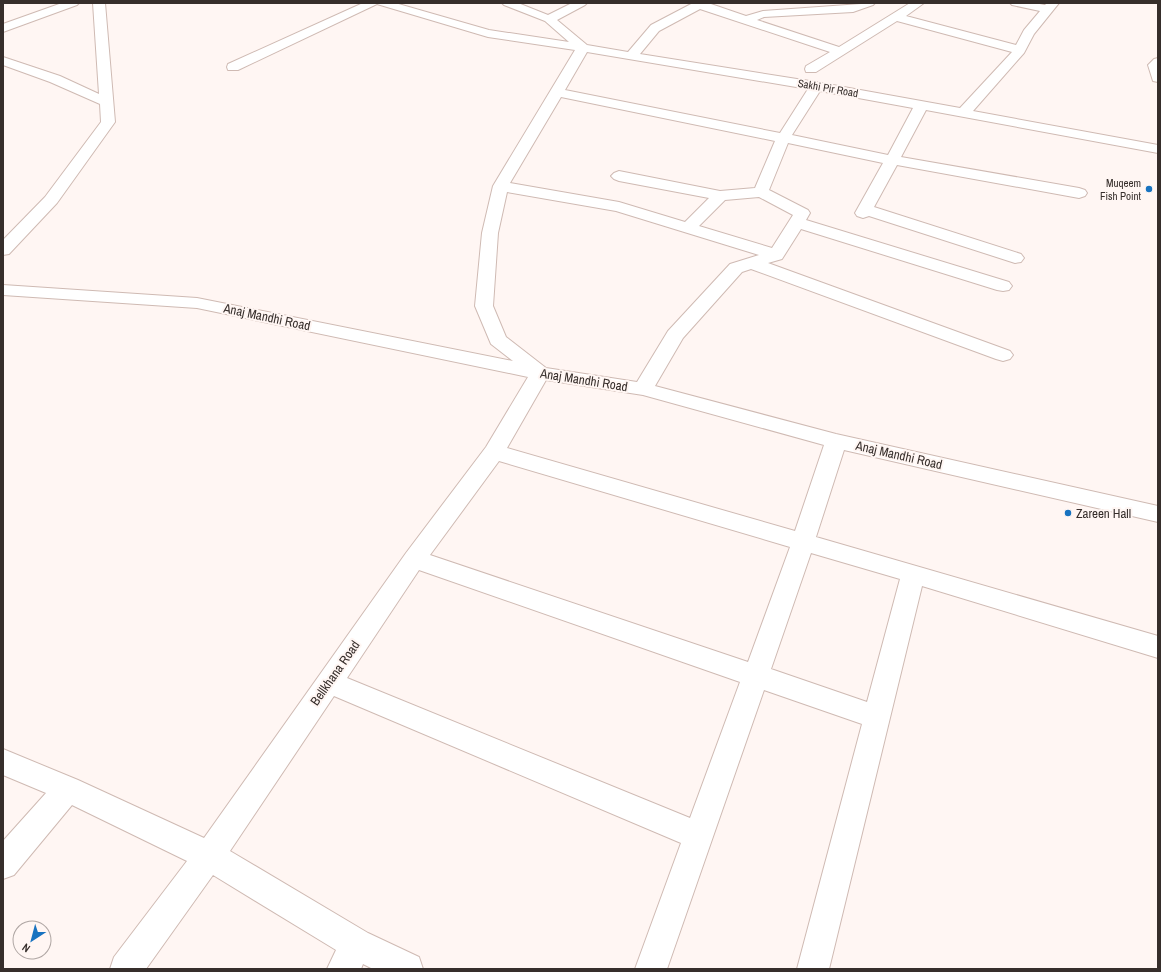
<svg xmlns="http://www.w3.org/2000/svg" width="1161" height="972" viewBox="0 0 1161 972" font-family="'Archivo Narrow',sans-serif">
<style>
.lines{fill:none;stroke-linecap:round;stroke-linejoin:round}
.minor-casing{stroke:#cfbab3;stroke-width:2}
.minor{fill:#fff;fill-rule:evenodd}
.poi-dot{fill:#1873c0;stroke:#fff6f3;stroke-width:1.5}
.labels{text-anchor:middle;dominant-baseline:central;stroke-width:4;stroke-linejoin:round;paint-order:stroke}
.far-street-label{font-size:11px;fill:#362e2b;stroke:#fff6f3}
.far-poi-label{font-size:11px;fill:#362e2b;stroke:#fff6f3;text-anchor:end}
.street-label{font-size:13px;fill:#362e2b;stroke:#fff6f3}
.poi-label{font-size:13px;fill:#362e2b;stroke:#fff6f3;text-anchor:start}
</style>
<rect width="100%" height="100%" fill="#fff6f3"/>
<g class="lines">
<g class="minor-casing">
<path id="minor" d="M62,3H79L77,5L3,32V24Z
M93,3H105L115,122L57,203L9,254L3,255V240L45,197L101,122L100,104L50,82L3,65V57L60,76L99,94Z
M363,3H395L489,30L569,42L545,21L504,5L502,3H518L548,15L572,3H587L585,5L557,20L587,45L628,52L651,25L693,3H708L746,16L763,11L875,3L873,5L853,12L764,17L757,20L839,47L910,3H924L906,16L1016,45L1024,30L1040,11L1012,5L1010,3H1034L1045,5L1047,3H1059L1034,34L1024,53L973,111L1158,145V153L926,110L901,157L1079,188L1085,190L1087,193L1085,196L1079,198L897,165L874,207L1021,254L1024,258L1021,262L1015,263L869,216L863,218L857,216L855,213L883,163L788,143L769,190L808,210L810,213L806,220L1009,282L1012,286L1009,290L1003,291L997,290L801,229L782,259L768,263L1010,351L1013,355L1010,359L1003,361L996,359L751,269L742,272L683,338L655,386L836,434L1158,506V522L844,450L816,537L1158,636V658L922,586L829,969H797L862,724L764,690L667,969H635L681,843L334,696L230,851L368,933L419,957L423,969H373L363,964L361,969H327L336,950L213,875L146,969H110L114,957L187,861L72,805L14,875L3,879V841L46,793L3,775V749L78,780L204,838L406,553L486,447L528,377L197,308L3,295V285L197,298L513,361L491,344L475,306L482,233L493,186L575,50L488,37L377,4L238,70H228L227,67L228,64ZM700,9L830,52L806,66L805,69L806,72H816L897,21L1012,52L960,108L816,82L640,54L659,31ZM587,52L808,89L780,133L565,90ZM820,91L913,108L888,155L792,135ZM561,97L775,141L755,188L720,191L619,171L614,173L611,176L614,179L619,181L709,198L685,222L619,202L510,183ZM507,192L616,211L759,255L730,264L668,331L637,382L546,368L506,337L493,306L498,233ZM759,197L793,215L772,248L699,226L725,200ZM546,380L643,395L824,445L795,531L507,448ZM499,461L790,547L748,662L430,555ZM811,553L900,579L867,702L771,669ZM419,570L740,682L690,818L347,678Z
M1158,58V82L1153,81L1148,65L1154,59Z"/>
</g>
<use href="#minor" class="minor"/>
</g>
<g class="poi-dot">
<circle cx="1149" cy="189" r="4"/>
<circle cx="1068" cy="513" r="4"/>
</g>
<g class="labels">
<g class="far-street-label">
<text transform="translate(828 88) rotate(10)">Sakhi Pir Road</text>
</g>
<g class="far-poi-label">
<text x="1141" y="183">Muqeem<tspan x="1141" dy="13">Fish Point</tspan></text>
</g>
<g class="street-label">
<text transform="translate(267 317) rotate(12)">Anaj Mandhi Road</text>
<text transform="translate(584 380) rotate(9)">Anaj Mandhi Road</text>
<text transform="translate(899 455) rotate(13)">Anaj Mandhi Road</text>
<text transform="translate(335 673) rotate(-55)">Bellkhana Road</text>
</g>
<g class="poi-label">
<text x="1076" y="513">Zareen Hall</text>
</g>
</g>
<rect width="1161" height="972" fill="none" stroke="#362e2b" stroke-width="8"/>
<g transform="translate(32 940) rotate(216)"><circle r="19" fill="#fff6f3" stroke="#afa6a3"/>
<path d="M0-3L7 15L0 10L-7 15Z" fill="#1873c0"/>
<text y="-6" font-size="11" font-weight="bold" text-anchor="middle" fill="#362e2b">N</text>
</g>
</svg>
